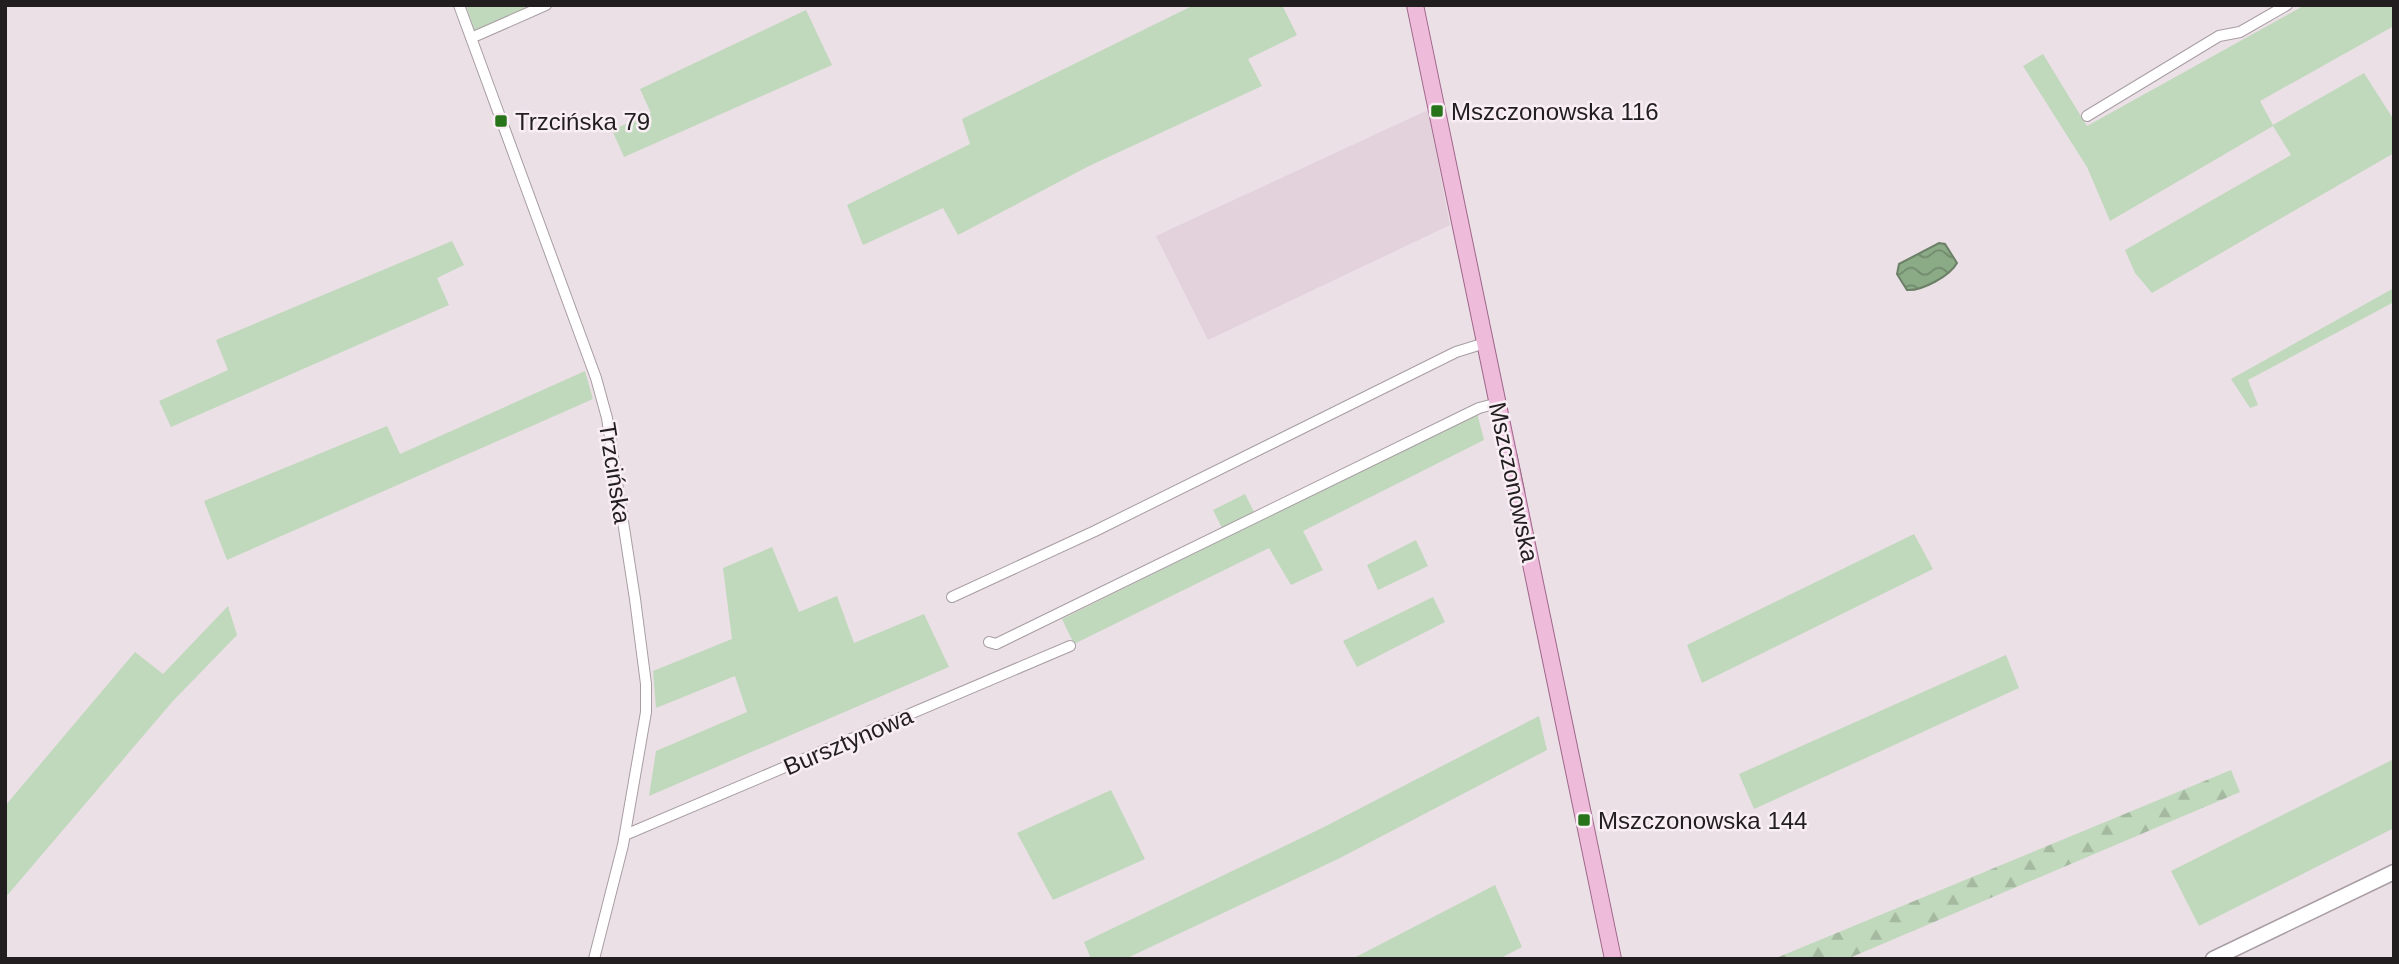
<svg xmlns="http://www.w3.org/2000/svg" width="2399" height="964" viewBox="0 0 2399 964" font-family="Arial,sans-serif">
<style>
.built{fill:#e3d1db}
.green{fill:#c0d8bc}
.forest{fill:url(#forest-firs)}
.water{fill:url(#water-waves);stroke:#6c8067;stroke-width:2}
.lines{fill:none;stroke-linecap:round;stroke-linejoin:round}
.stream{stroke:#6c8067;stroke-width:2.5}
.minor-casing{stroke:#a79da3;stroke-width:12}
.secondary-casing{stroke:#a79da3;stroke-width:17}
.primary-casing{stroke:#9f668a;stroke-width:18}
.minor{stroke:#fff;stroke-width:10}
.secondary{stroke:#fff;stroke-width:14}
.primary{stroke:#eebbdb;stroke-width:16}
.poi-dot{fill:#28741a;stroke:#f8eef4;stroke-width:2.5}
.labels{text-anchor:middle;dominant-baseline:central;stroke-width:5;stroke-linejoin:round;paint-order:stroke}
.poi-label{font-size:24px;fill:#221e20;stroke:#f8eef4;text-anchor:start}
.street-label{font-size:24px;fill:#221e20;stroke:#f8eef4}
</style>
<defs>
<pattern id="forest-firs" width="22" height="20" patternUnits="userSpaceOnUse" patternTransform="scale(1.75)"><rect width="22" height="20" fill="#c0d8bc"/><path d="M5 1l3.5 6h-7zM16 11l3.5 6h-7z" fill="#a5b9a1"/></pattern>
<pattern id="water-waves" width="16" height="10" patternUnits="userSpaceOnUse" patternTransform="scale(1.75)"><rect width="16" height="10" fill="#8baa86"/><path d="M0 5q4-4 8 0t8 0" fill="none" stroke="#718a6d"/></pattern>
</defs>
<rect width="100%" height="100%" fill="#ebe0e6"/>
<path class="built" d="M1428,110L1450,225L1208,340L1156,236Z"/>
<path class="green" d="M466,5H535L475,33Z
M1194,5H1282L1297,35L1248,59L1262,86L1089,166L958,235L943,208L863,245L847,205L970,144L962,119Z
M2305,5H2394V26L2260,101L2273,125L2364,73L2394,120V153L2152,293L2135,273L2125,250L2291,155L2273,126L2110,221L2087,167L2023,66L2043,54L2087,126Z
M806,10L832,65L624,157L612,130L651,113L640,89Z
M452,241L464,265L437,278L449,305L171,427L159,401L228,370L216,340Z
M2394,288V302L2248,380L2258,405L2250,408L2231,379Z
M585,371L593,399L227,560L204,501L387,426L400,454Z
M1477,413L1484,440L1303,531L1323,570L1291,585L1269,548L1074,644L1062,619Z
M1245,494L1255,514L1223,530L1213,510Z
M1914,534L1933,569L1702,683L1687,645Z
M1416,540L1428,566L1378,590L1367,565Z
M772,547L799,612L837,596L854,643L924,614L949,667L649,796L656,751L747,712L735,676L656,708L653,671L732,639L723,568Z
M1433,597L1445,622L1357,667L1343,641Z
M228,606L237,635L172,702L5,898V806L135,652L163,674Z
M2006,655L2019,688L1754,809L1739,774Z
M1539,716L1547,750L1338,859L1125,959H1091L1084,942L1322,828Z
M2394,759V828L2199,926L2171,871Z
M1111,790L1145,859L1053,900L1017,833Z
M1495,885L1522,947L1499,959H1352Z"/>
<path class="forest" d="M2231,770L2240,792L1847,959H1774Z"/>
<path class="water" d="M1939,243L1945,244L1957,263C1950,276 1922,291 1907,290L1897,274L1899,264Z"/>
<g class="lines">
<path class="stream" d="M1516,454L1524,492"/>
<g class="minor-casing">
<path id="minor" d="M459,5L596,378L607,418L635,599L646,684V712L623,845L594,959
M471,38L546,5
M2087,116L2219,36L2240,32L2287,5
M952,597L1095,531L1456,352L1485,343
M989,642L996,644L1479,408L1498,403
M625,835L1070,646"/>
</g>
<g class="secondary-casing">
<path id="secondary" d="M2213,959L2394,872"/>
</g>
<g class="primary-casing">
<path id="primary" d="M1415,5L1613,959"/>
</g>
<use href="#minor" class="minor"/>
<use href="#secondary" class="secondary"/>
<use href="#primary" class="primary"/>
</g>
<g class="poi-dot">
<rect x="1430" y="104" width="14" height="14" rx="3.5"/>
<rect x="494" y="114" width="14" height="14" rx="3.5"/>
<rect x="1577" y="813" width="14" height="14" rx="3.5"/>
</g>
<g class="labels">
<g class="poi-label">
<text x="1451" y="111">Mszczonowska 116</text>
<text x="515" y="121">Trzcińska 79</text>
<text x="1598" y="820">Mszczonowska 144</text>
</g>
<g class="street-label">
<text transform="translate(615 473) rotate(81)">Trzcińska</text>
<text transform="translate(1514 482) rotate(78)">Mszczonowska</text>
<text transform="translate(848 741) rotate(-23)">Bursztynowa</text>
</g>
</g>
<rect width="2399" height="964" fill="none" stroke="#221e20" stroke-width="14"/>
</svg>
